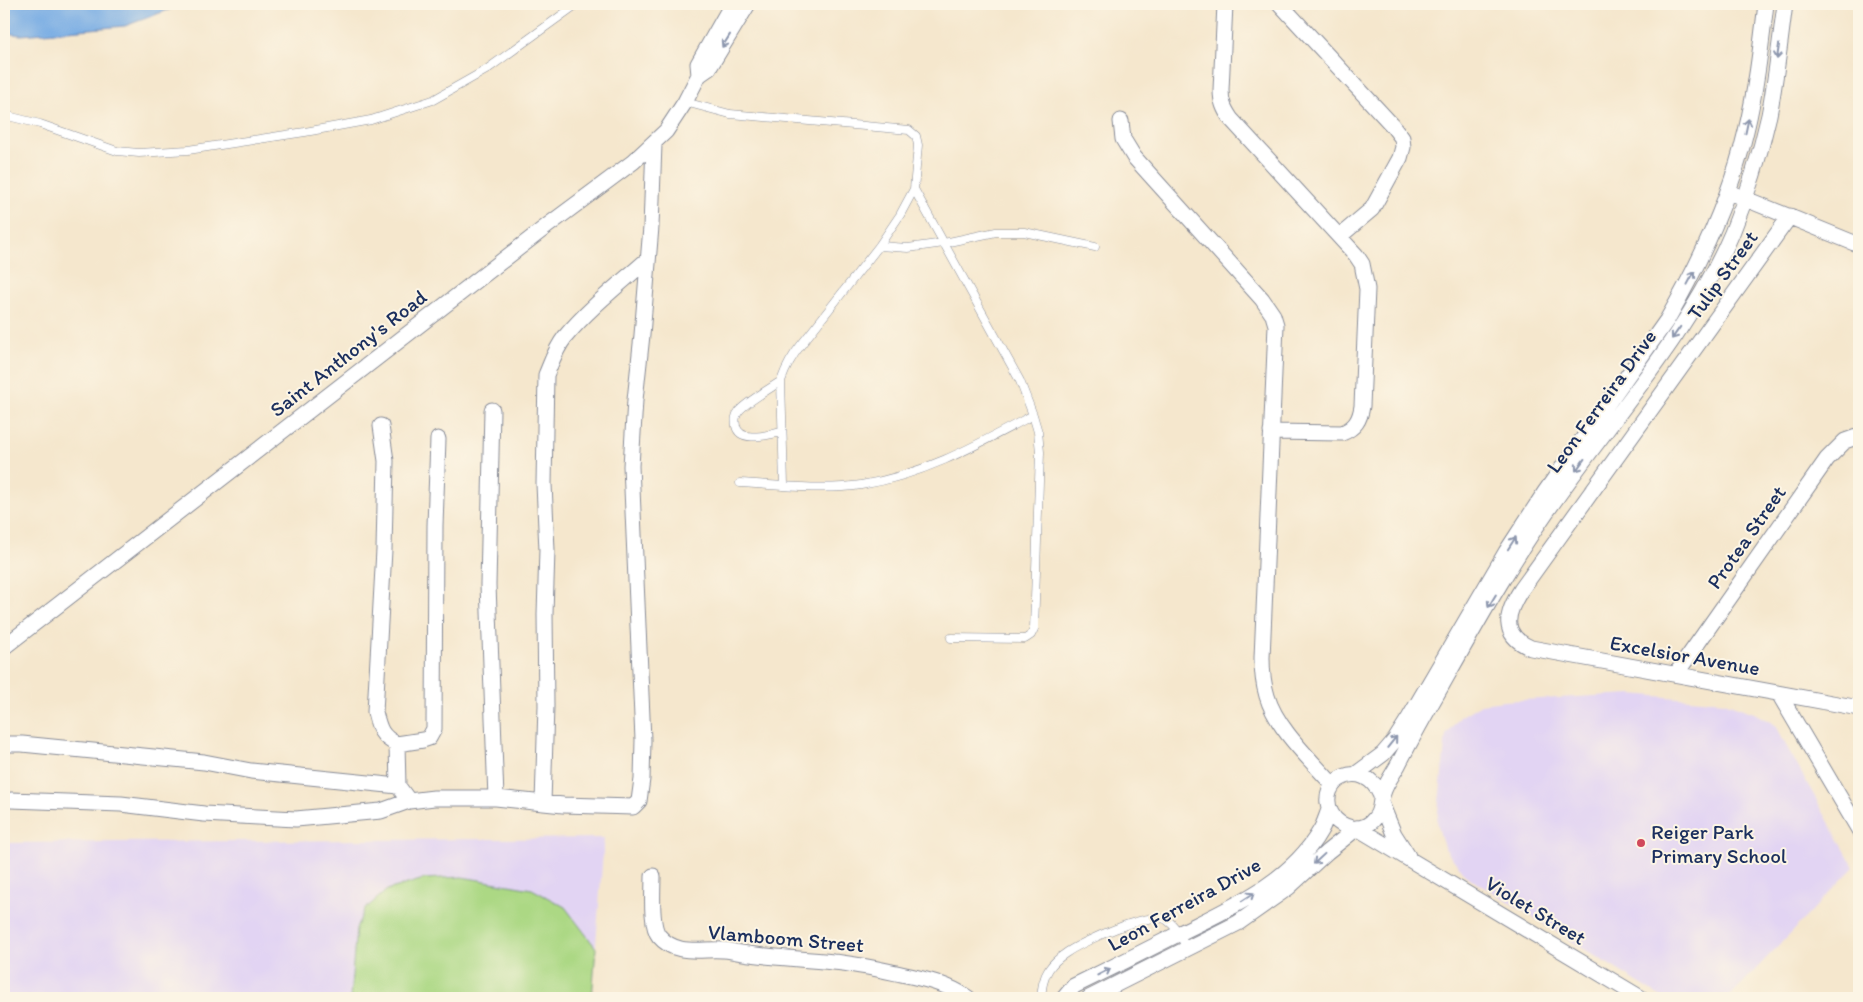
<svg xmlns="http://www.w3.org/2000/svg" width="1863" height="1002" viewBox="0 0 1863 1002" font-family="Itim,sans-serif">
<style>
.built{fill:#e2d4f3}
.green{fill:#acd884;stroke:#648471}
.water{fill:#76abe4;stroke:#486da1}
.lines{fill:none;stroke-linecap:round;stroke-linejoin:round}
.lane-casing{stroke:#888b96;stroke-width:9}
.street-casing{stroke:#888b96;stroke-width:17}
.lane{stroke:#fff;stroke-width:8}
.street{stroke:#fff;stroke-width:15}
.oneway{stroke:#8d97ae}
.poi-dot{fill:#d1495b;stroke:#fcf5e5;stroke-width:2}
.labels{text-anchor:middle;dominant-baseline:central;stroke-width:4;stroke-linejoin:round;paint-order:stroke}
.street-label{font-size:21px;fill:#1b2f5e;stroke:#fcf5e5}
.poi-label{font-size:21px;fill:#1b2f5e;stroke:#fcf5e5;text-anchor:start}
</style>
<rect width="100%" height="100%" fill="#fcf5e5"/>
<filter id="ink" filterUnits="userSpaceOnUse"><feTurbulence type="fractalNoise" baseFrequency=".02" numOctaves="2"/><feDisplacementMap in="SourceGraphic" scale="10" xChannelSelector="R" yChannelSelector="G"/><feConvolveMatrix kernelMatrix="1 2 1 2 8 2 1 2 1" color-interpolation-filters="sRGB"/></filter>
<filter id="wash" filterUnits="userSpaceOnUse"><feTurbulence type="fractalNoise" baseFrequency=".0096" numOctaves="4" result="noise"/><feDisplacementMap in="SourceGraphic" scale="20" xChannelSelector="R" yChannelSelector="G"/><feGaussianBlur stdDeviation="1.12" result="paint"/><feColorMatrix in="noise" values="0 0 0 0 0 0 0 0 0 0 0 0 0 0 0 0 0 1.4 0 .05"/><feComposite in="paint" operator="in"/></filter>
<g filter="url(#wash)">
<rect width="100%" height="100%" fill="#f5e7cd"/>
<path class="built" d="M1631,694L1724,702L1754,713L1774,724L1854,867L1728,998H1663L1465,875L1444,847L1441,838L1437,821L1446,735L1460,717L1481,704L1504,701Z
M604,838L592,998H4V843Z"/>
<path class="green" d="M462,877L532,889L565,907L596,948L592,998H350L356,929L364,910L387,890L424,879Z"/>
<path class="water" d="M4,4H184L125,26L21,35L4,33Z"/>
</g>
<g filter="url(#ink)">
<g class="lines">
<g class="lane-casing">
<path id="lane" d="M685,102L730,114L909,130L916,136L918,145L914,189L900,215L879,246L801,345C792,356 786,367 781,381L784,485
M4,115L40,124L117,151L139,153L188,150L305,132L371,120L433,100L486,70L577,4
M879,246L908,248L944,243L996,232H1024L1095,247
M781,381C771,388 745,403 739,411C735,416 735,420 736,426C740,444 770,434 782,432
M740,483C779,485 822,491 861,485C924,475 977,445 1033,415L1020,381L914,189
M951,638L1025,639L1031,635L1034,629L1040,452L1038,432L1033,415
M1041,998C1042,988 1043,978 1049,969C1053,963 1060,957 1066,953C1081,942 1151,910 1167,920C1177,927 1182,939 1187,949"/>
</g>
<g class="street-casing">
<path id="street" d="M1225,4L1221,90C1221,102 1224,109 1231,119L1356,255L1362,264L1367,289L1362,406C1360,420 1355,428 1342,433L1271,432
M1280,4L1392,125L1402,138L1403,147L1400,158L1372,209L1340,236
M699,75L698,64L732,4
M1121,121L1123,139L1134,157L1262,299L1273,315L1276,325L1262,658C1262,671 1263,683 1267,696C1276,728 1311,760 1333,785
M1736,195L1859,245
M1790,216L1521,590C1506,613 1500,635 1531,648L1859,708
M492,410L488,585L496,798
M381,426L386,461L384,550L375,712C379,728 381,737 397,744
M4,647L547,226L633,162L666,131L685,102L699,75L709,68L748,4
M1676,674L1827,459L1845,441L1859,436
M1779,694L1859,830
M4,744H22L204,762L251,771L398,786L409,801
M1356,774L1383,754L1395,740L1409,718L1506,552L1545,492L1667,320C1701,261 1730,199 1746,131C1756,90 1761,46 1766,4
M398,786L397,744L423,740L429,738L434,729L435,526L438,439
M1381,796C1364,755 1315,780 1331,813C1335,821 1343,826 1352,828C1361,829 1370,825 1375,818C1382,810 1379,802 1383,793C1386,783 1393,774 1398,765C1412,738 1427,711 1442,685C1478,621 1514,556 1557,497C1617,412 1691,330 1732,233C1747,196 1760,155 1769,115C1776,79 1780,41 1785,4
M11,800L121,804L204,814L296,819L381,811L409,801L434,798H496L563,805L633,807L639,801L642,779L643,740L631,466L635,400L642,335L651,227L654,144
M543,803L546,706L545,614L547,550L544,484L546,375C551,363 556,348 565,337C589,308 620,284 648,259
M1382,805L1394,834L1408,856
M653,876C653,891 650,925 659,936C678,959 707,946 731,951C765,958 799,958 833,962C856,964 878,969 901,974C925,979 948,984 968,998
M1064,998L1074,986C1109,969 1145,951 1180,933C1230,908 1291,882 1320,831C1324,825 1326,817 1329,810
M1089,998L1238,923L1289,887L1327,852L1357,828L1641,998"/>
</g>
<use href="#lane" class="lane"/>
<use href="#street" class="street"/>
</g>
<defs><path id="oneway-shaft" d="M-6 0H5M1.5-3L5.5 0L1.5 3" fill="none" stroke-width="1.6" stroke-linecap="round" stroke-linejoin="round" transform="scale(1.25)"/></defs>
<g class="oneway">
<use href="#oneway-shaft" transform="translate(726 41) rotate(122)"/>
<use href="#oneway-shaft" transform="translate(1778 52) rotate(98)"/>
<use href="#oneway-shaft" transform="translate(1747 126) rotate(-78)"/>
<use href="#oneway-shaft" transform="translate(1691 278) rotate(-62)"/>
<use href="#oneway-shaft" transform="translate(1676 333) rotate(125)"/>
<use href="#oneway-shaft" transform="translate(1580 465) rotate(126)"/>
<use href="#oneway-shaft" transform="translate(1512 543) rotate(-57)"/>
<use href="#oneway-shaft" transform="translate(1492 601) rotate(121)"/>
<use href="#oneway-shaft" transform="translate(1392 742) rotate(-51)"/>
<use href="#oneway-shaft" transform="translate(1319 859) rotate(137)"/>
<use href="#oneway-shaft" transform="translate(1248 897) rotate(-33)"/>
<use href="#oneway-shaft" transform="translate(1104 972) rotate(-27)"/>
</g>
</g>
<circle class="poi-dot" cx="1641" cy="843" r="5"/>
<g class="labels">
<g class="street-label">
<text transform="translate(1722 275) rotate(-54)">Tulip Street</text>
<text transform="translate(348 353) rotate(-38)">Saint Anthony's Road</text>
<text transform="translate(1601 401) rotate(-54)">Leon Ferreira Drive</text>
<text transform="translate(1746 537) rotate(-55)">Protea Street</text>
<text transform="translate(1685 655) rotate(10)">Excelsior Avenue</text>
<text transform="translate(1184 904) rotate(-29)">Leon Ferreira Drive</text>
<text transform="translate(1536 910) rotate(31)">Violet Street</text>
<text transform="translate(786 938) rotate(5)">Vlamboom Street</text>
</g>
<g class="poi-label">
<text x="1651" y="831">Reiger Park<tspan x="1651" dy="24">Primary School</tspan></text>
</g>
</g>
<rect width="1863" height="1002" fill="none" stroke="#fcf5e5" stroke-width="20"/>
</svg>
